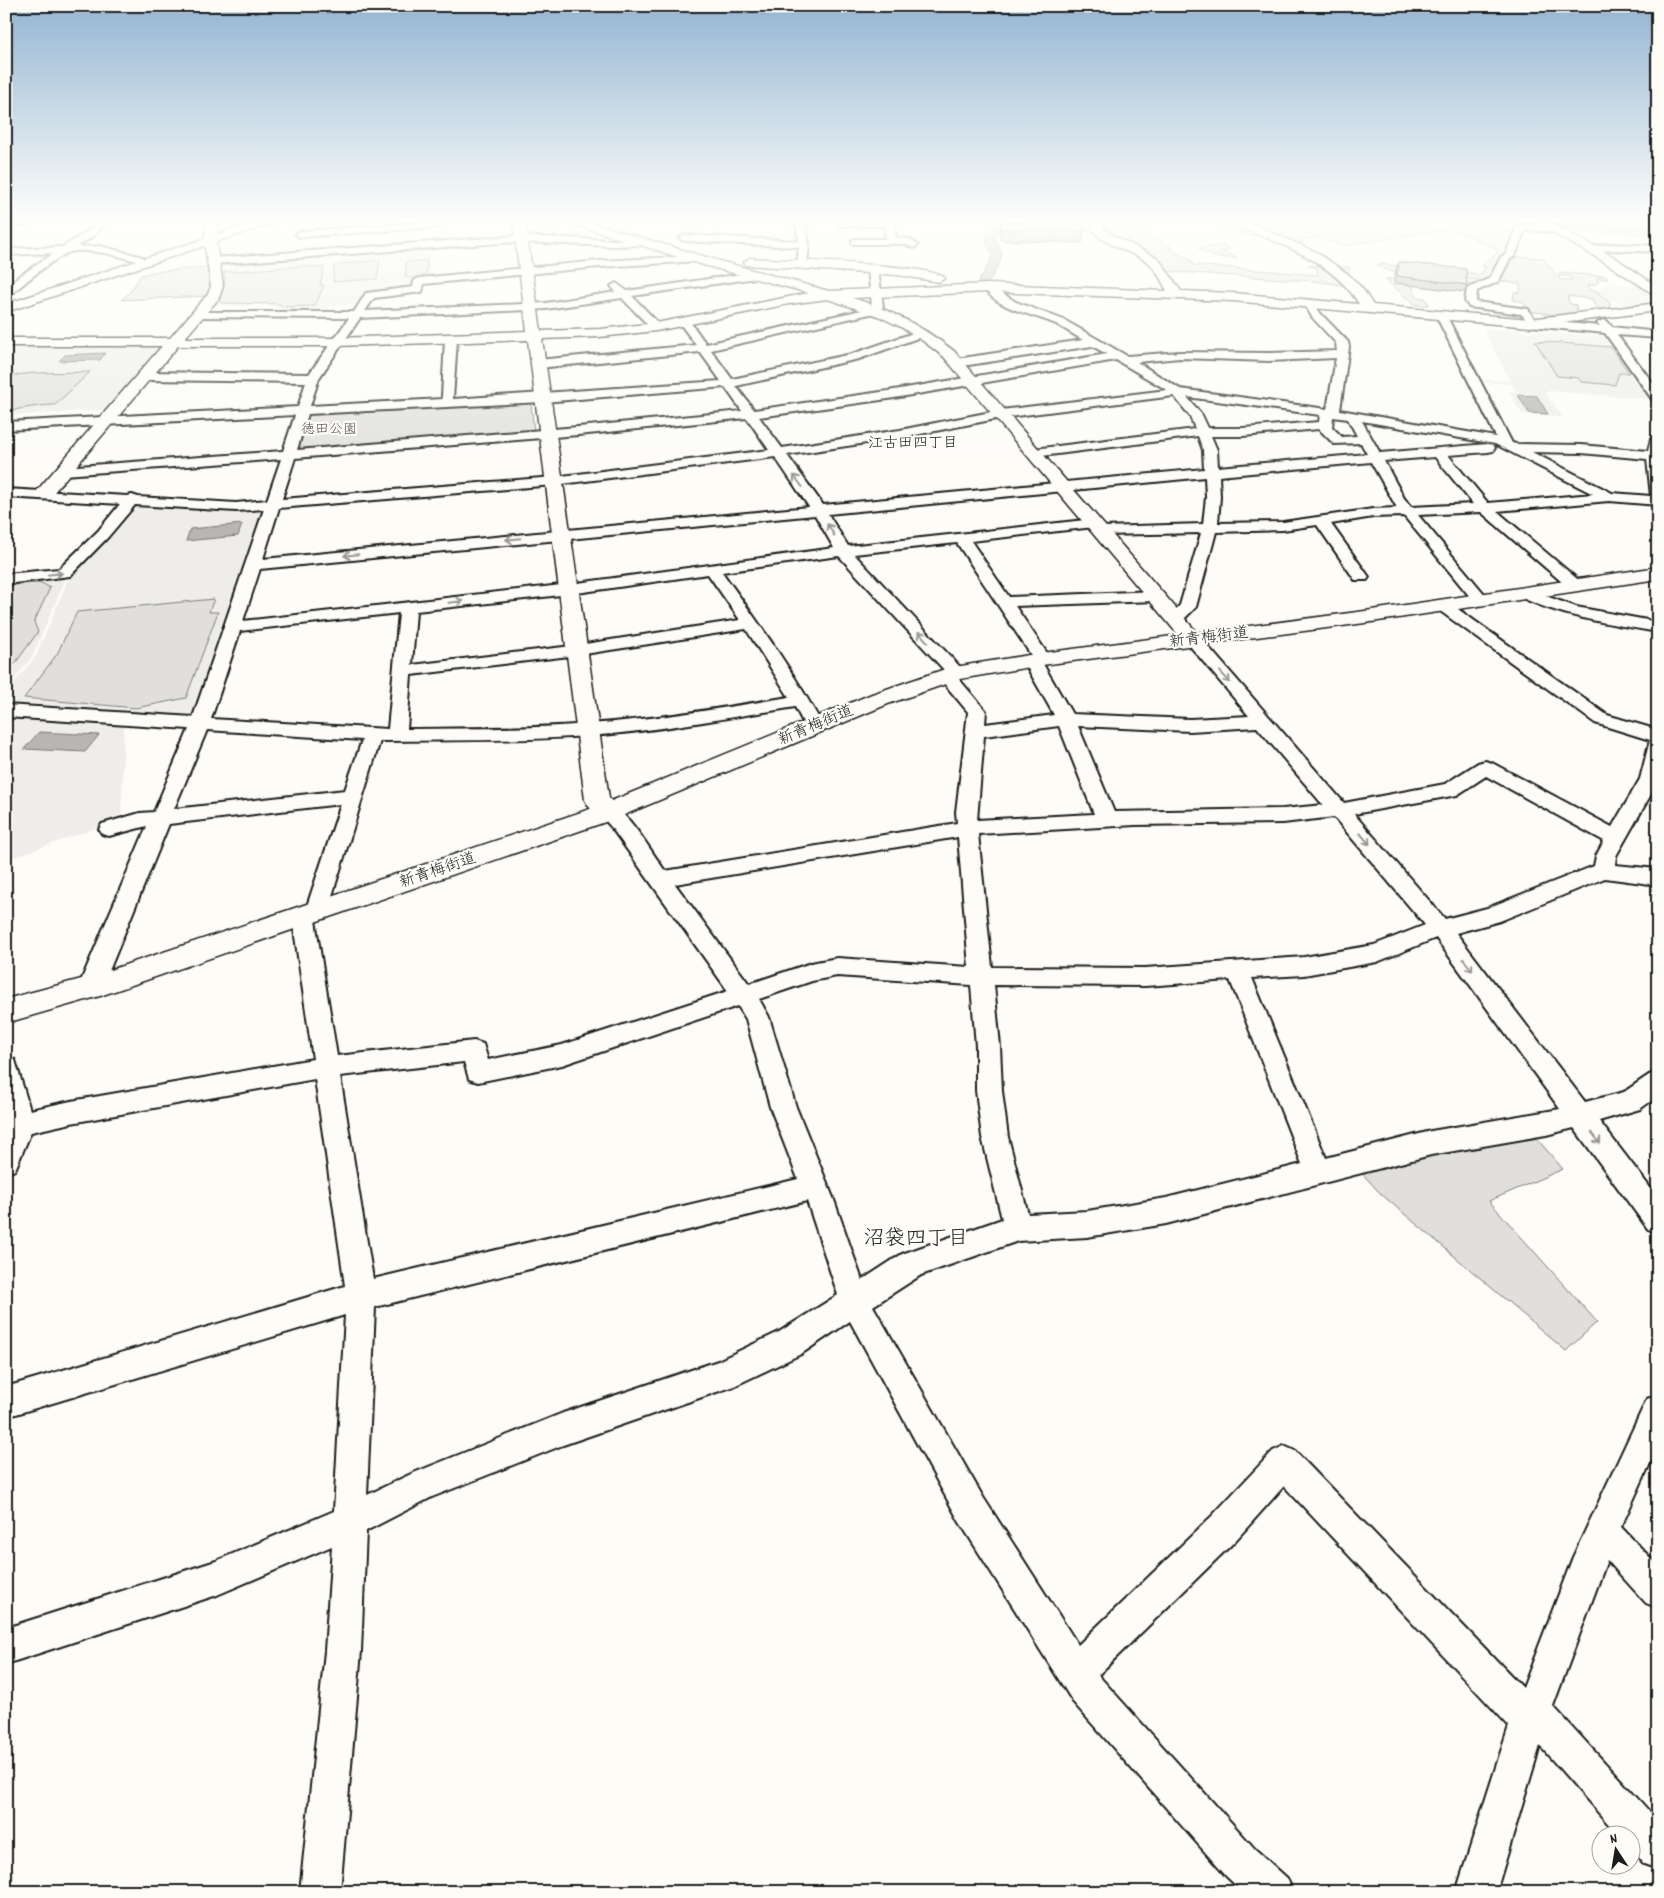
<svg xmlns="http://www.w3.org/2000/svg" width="1664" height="1898" viewBox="0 0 1664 1898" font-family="Dekko,'Klee One',sans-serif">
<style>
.built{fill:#eeede9}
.green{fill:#e0dfdb;stroke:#7e7e7c}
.water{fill:#b7b6b2;stroke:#797876}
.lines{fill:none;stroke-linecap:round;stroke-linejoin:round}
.minor-casing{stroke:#1c1c1c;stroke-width:4}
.tertiary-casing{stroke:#1c1c1c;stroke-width:3}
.secondary-casing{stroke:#1c1c1c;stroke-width:3}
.primary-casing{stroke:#1c1c1c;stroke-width:3}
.minor{fill:#fdfcf7;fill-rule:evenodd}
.tertiary{fill:#fdfcf7;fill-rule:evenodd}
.secondary{fill:#fdfcf7;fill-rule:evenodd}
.primary{fill:#fdfcf7;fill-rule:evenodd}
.wall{fill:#afafac;stroke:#1c1c1c}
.building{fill:#cccbc8;stroke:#1c1c1c}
.oneway{stroke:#989794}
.labels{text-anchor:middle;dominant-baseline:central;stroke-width:4.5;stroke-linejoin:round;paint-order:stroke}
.far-park-label{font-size:14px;fill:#575655;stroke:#fdfcf7}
.far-neighbourhood-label{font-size:15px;fill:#1c1c1c;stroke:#fdfcf7}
.street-label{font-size:16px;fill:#1c1c1c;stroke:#fdfcf7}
.near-neighbourhood-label{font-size:21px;fill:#1c1c1c;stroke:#fdfcf7}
</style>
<rect width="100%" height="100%" fill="#fdfcf7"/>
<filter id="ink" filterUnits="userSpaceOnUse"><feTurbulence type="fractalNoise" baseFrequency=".02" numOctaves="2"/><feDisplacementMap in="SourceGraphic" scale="10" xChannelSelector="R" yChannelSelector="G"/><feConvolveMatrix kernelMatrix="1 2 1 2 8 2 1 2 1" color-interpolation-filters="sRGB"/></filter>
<g filter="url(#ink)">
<path class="built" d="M426,247L430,249L429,278L413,280V288L410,289L365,293L357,305H332L325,314L270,313L276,305H209L219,264L224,262Z
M1608,283L1639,285L1656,298L1658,304L1627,307L1617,301L1604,299L1597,291L1602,285Z
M1483,328L1607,337L1651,399L1548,391L1545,393L1563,417L1522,414L1509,392L1516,391L1512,384L1481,382L1480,380L1510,381Z
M6,345H163L106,410L6,416Z
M137,504L266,509L196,718L6,704V693L36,656L70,575Z
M67,576L32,657L6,689V583Z
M6,716L124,723L121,819L6,860Z"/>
<path class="green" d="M1044,222H1123L1173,248L1169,249L1192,261L1193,265L1318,275L1317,268L1307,266C1322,265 1335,267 1350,267L1348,279L1355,287L1315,281L1161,271L1158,266L1104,235Z
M1214,222H1262L1275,227H1286L1287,224L1307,226L1330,222H1507L1519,224L1521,227L1510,256L1543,258L1561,280H1572L1569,276H1559L1560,273L1606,276L1608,279L1597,278L1599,282L1595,285H1587L1589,290L1597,291L1604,299L1609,301L1611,309L1605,310L1596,308L1592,299L1567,296L1570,304L1576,305L1577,311L1580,314L1564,316L1528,311C1525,301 1522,301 1513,300L1514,292L1520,293V284L1494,280L1478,287L1468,283L1478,282L1479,280L1394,272L1377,266L1379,264L1481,274L1486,267L1482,266L1489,258H1492L1498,250L1471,237L1448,229L1342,246L1319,237L1298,240L1303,243L1291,245L1266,234L1246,237Z
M1658,229V234L1574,232L1572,230Z
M1222,245L1230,249L1221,251L1238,259L1214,257L1198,248Z
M380,260L377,279L333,282L334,266H340L341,264Z
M427,260L426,276L405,278L406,262Z
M302,266L324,268L320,285H324L315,306L283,307L280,304L222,303L219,301L225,284L224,272Z
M207,267L210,289L206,296L121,300L131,291L141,275L153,272Z
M1385,279H1410L1416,297L1425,298L1429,305H1415Z
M1535,341L1611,347L1629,373H1619L1615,385L1581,382L1578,378L1557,376Z
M90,372L55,405C38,405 23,409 6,411V376L34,373Z
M527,401L531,403L534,431L299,450L296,449L307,413Z
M42,583L50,588L34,622L38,632L6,676V589L17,584Z
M214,599L209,612H218L186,698L136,708L24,698L57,654L77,612Z
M1536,1138L1563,1169L1489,1201L1597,1322L1566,1351L1381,1194L1359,1170L1414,1156Z"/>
<path class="water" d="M999,222H1009C981,245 1006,242 1001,259C999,267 991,277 988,284L978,282L991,260L992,254C981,235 986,236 999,222Z
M1507,222L1649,224L1658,225V228H1558Z
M105,353L100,360L59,361L65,355Z
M1518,395L1537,396L1548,414L1529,413Z
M242,524L238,536L186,541L190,529Z
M39,732L99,735L85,752L24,749Z"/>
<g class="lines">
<g class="minor-casing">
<path id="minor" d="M6,222H30L25,225L6,226Z
M96,222H106L96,234L77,247L100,246L143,257V261L140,262C122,257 85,246 67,253C54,259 25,282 14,292H6V288L18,277L54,253L6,255V249L63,247L90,230Z
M435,222L440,225L438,227L300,237L295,234L300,231Z
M795,222H805L809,244L807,265L802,268L797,265L799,247L684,241L679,238L684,235L799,241Z
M839,222H894L895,235L898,238L909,239L918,245L913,248L904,244H852V240L855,239H887L885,236V226H843L840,225Z
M1521,224L1553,226L1558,229L1553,232L1525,230L1515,256L1510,259L1498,282L1477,291L1476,302L1528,309L1535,320L1600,326L1597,323L1603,320L1607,321L1612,327L1658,332V338L1617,335L1658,390V403L1654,402L1605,333L1530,326L1526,325L1525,318L1521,314L1469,307L1465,301L1467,289L1490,278L1501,257L1506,254L1516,227Z
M515,236L612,240L640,239L645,242L640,245L612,246L515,242L213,264L208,261L213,258Z
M1611,244L1658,246V252L1611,250L1591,253L1586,250L1591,247Z
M698,256L703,259L701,261L599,267L424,284L422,292L374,298L365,311L546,303L616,292L611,286L616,283L627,291L756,272L761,275L756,278L632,296L660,325L662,327L660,329H652L622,298L546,309L360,318L319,378L310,406L443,399L442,397L445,339L451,336L457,339L453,399L721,381L700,352L538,368L532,364L538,360L696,345L678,321L684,318L688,319L706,344L867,309L872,306L868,269L873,266L878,269L883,307L870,314L711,350L732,379L852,354L922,330L928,333L926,335L859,359L736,386L754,410L888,391L1107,354L1092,346L956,367L952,365L950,363L956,359L1083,340C1074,335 1065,329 1056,324C1034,314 998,310 984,288L989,285L1016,302L1064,320L1127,356L1180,352L1269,353L1337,351L1336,343L1312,317L1304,303L1309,300L1313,301L1320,313L1348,342L1349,347L1340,410L1496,437L1436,315L1441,312L1446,315L1512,443L1516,444L1581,445L1648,451L1651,439L1658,435V505L1609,501L1497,511L1582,583L1584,586L1582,589H1570L1481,512L1418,515L1487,597L1489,600L1487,603H1475L1404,516L1373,517L1331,524L1369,577L1367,580H1355L1317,525L1283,530L1216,532L1196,607L1181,622H1169L1167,619L1180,605L1201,533L1101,535L1096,534L1094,531L1096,528L1101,527L1203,524L1206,497L1205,477L828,514L848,546L1094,519L1099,520L1101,523L1099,526L1094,527L971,541L1009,597L1156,591L1162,593L1164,596L1162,599L1156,601L1015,606L1051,659L1048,663L1043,664L1072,714L1190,719L1249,716L1185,640L1187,636H1199L1344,803L1445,784L1478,763L1485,761L1492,763L1612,827L1640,779L1650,740L1595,723L1436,608L1434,605L1436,602H1448L1607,715L1658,730V782L1616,856L1615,865L1658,869V885L1605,878L1500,921L1456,933L1585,1102L1624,1092L1649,1075L1658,1072V1096L1640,1109L1599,1121L1658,1198V1233L1648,1229L1574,1128L1546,1135L1431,1155L1166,1224L1087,1237L1018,1241L921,1275L873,1306L983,1497L1078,1645L1211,1517L1273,1451L1284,1446L1295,1451L1523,1688L1573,1557L1647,1399L1658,1395V1446L1621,1527L1658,1566V1608L1646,1603L1607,1560L1553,1706L1658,1821V1869L1644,1864L1632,1849V1836H1619L1540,1746L1496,1892H1456L1509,1726L1284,1486L1235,1541L1098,1675L1255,1849L1287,1878L1293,1892H1243L1227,1877L1073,1702L959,1521L850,1321L801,1354L734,1386L563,1445L432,1497L366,1531L361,1651L340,1892H300L325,1651L332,1546L217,1595L6,1664V1628L216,1561L334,1511L345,1315L6,1417V1387L345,1286L315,1079L71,1123L31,1132L15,1170L6,1174V1057L15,1060L30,1110L71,1101L313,1059L292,916L295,910L306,909L341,804L169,824L102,988L98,994L90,997L82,994L78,988L147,826L109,836L102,834L99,829L102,824L140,813L154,812L189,729L6,717V705L193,717L264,509L236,511L135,505L108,537L70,576L6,584V574L59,569L98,531L120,504L6,497V489L127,496L132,495L138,497L236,503L267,500L281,459L64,475L57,471L64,467L283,451L295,415L6,430V422L298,407L306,382L145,380L139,376L145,372L309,374L349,318L194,317L193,315L194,313L198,312H354L366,293L413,287L414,281L419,278L599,261ZM1180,358L1269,361L1336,358L1327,409L1180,389L1137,362ZM1116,360L1167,390L1001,410L900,430L782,448L759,417L888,399ZM725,387L742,411L578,427L297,450L308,414L543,402ZM1174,396L1190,416L1195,429L1034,449L1027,453L1034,457L1198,436L1203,450L1204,469L823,505L787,455L900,438L1001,418ZM1187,397L1320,415L1319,422L1243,428H1208L1202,415ZM1333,417L1348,419L1357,436L1342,437L1332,427ZM747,418L769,450L554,477L282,499L295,458L578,435ZM1362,421L1495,444L1593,494L1488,503L1448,455L1488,452L1493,451L1495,448L1493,445L1488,444L1380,453ZM1319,429L1334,444L1361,443L1367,454L1218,467L1217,450L1211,436H1243ZM1532,452L1581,453L1647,459L1651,496L1612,493ZM775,457L809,507L263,559L279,508L554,485ZM1435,457L1473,504L1411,507L1404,498L1384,461ZM1371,462L1397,508L1373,509L1283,522L1218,523L1220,497L1219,476ZM815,515L834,548L570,584L243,621L260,569ZM957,543L1031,655L1026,656L1023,660L1054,715L985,724L986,711L958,678L962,677L965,673L962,669L854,554ZM839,556L945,671L941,672L938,676L968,712L956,812L957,823L665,871C653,854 632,819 616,808C611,805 606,806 601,807L598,812L611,827L728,991L562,1045L488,1060L483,1044L474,1041L337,1056L315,920L324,918L327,912L380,741C450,740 519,741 589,736C658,731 726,718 795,707L807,730L814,732L821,730L823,726C794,672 758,622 722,572ZM708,574L740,620L572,646L412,665L416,611L570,594ZM399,613L388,729L211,719L240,631ZM746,629L789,697C723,708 657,719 589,724C529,729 468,728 407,729L411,675L578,655ZM1059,726L1094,814L977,820L984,736ZM1078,726L1190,731L1257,727L1323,805L1283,809L1114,812ZM207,730L362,740L345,790L174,809ZM1486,776L1604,841L1596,856L1594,866L1487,908L1445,919L1354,814L1457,795ZM1334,817L1425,925L1374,945L1304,957L1145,968L992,967L978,834L1135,825L1283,823ZM958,837L969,967L837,958L811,963L749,984L675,884ZM1436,938L1560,1109L1431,1131L1326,1158L1252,978L1304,975L1377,962ZM837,976L971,985L976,1046V1091L982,1137L1002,1219L902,1254L862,1280L834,1200L796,1107L769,1017L759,999L812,981ZM1230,980L1302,1164L1166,1198L1087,1211L1028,1214L1008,1137L1002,1091L1000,1046L994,985L1145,986ZM738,1006L746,1019L770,1107L798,1179L373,1279L340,1076L464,1062L469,1079L478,1082L562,1065ZM807,1201L838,1295L779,1332L718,1361L563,1413L411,1474L367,1495L375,1307Z
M1524,588L1576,607L1658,622V632C1610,624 1562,617 1518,596L1516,593L1518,590Z"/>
</g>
<g class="tertiary-casing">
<path id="tertiary" d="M207,222H219L216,241L223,286L219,298L185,338H336L527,331L513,222H525L541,331L600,329L656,323L809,293L707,266L573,224L571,222H589L716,260L829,291L989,284L1167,291C1162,282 1157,271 1150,264C1137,251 1091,244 1091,222H1103V226L1108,233L1158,258L1181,291L1233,293L1359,304C1338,270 1303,253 1267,238C1257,234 1240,230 1232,222H1248L1316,252L1348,274L1362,288L1373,305L1530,319L1658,303V311L1530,327L1233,301L989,292L852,298C890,309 923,327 954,351L1200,636L1203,640L1200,644L1193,646L1186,644L944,357L923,341L901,327L878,316L828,299L789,304L656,331L600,337L542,339L609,798L620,812L617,818C600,823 593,814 585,800L528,340L336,346H178L49,498L43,499L37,498L34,494L162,346H6V338H170L208,294L211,286L204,241Z
M1534,222H1549L1614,257L1658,287V297L1606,263Z
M750,258C778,260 933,264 945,278L939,282L898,275L746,265L744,262Z"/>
</g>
<g class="secondary-casing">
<path id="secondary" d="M1658,567V579L1365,623L1042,665L960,679L888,704L617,818L100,996L6,1023V999L89,977L599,806L872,694L948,668L1042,653L1365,611Z"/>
</g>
<g class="primary-casing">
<path id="primary" d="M255,222H272L270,224L6,312V304Z"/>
</g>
<use href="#minor" class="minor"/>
<use href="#tertiary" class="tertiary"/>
<use href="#secondary" class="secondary"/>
<use href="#primary" class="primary"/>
</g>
<path class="wall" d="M1001,222H1069L1085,227L1082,243L1000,240Z
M1399,262L1467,285L1465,292L1394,283L1396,269Z"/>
<path class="building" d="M1001,222H1069L1085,227L1084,231L1001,229Z
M1399,262L1466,269L1467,285L1397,276Z"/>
<defs><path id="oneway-shaft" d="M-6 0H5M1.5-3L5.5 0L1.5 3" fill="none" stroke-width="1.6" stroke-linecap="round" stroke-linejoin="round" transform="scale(1.25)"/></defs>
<g class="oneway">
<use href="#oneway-shaft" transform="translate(798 481) rotate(-127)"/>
<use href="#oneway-shaft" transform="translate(831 530) rotate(-120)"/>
<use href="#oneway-shaft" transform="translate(513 539) rotate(174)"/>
<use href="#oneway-shaft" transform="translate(351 555) rotate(174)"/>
<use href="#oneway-shaft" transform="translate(55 574) rotate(-6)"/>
<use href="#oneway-shaft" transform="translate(456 602) rotate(-6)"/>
<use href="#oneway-shaft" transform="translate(923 637) rotate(-133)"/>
<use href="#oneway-shaft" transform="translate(1225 677) rotate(49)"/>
<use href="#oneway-shaft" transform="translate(1365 839) rotate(50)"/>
<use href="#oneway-shaft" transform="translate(1468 965) rotate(53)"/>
<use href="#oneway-shaft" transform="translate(1596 1138) rotate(53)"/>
</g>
</g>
<linearGradient id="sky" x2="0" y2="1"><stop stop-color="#94b5d2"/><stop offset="0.45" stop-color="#fefefb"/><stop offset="1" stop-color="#fefefb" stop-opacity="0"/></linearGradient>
<rect width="1664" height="488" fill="url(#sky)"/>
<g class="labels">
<g class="far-park-label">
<text x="329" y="430">徳田公園</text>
</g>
<g class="far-neighbourhood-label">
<text x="913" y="444">江古田四丁目</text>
</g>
<g class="street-label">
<text transform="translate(1209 638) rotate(-7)">新青梅街道</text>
<text transform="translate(816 726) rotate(-23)">新青梅街道</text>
<text transform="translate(438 871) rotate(-19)">新青梅街道</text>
</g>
<g class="near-neighbourhood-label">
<text x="916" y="1240">沼袋四丁目</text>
</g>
</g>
<rect width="1664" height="1898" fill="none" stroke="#fdfcf7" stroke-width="25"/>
<rect x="12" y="12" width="1639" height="1873" fill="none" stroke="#1c1c1c" stroke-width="2" filter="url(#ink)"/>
<g transform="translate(1616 1850) rotate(348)"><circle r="24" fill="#fdfcf7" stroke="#a3a29f"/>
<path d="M0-4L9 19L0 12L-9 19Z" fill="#1c1c1c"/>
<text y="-8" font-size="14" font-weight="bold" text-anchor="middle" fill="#1c1c1c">N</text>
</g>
</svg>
